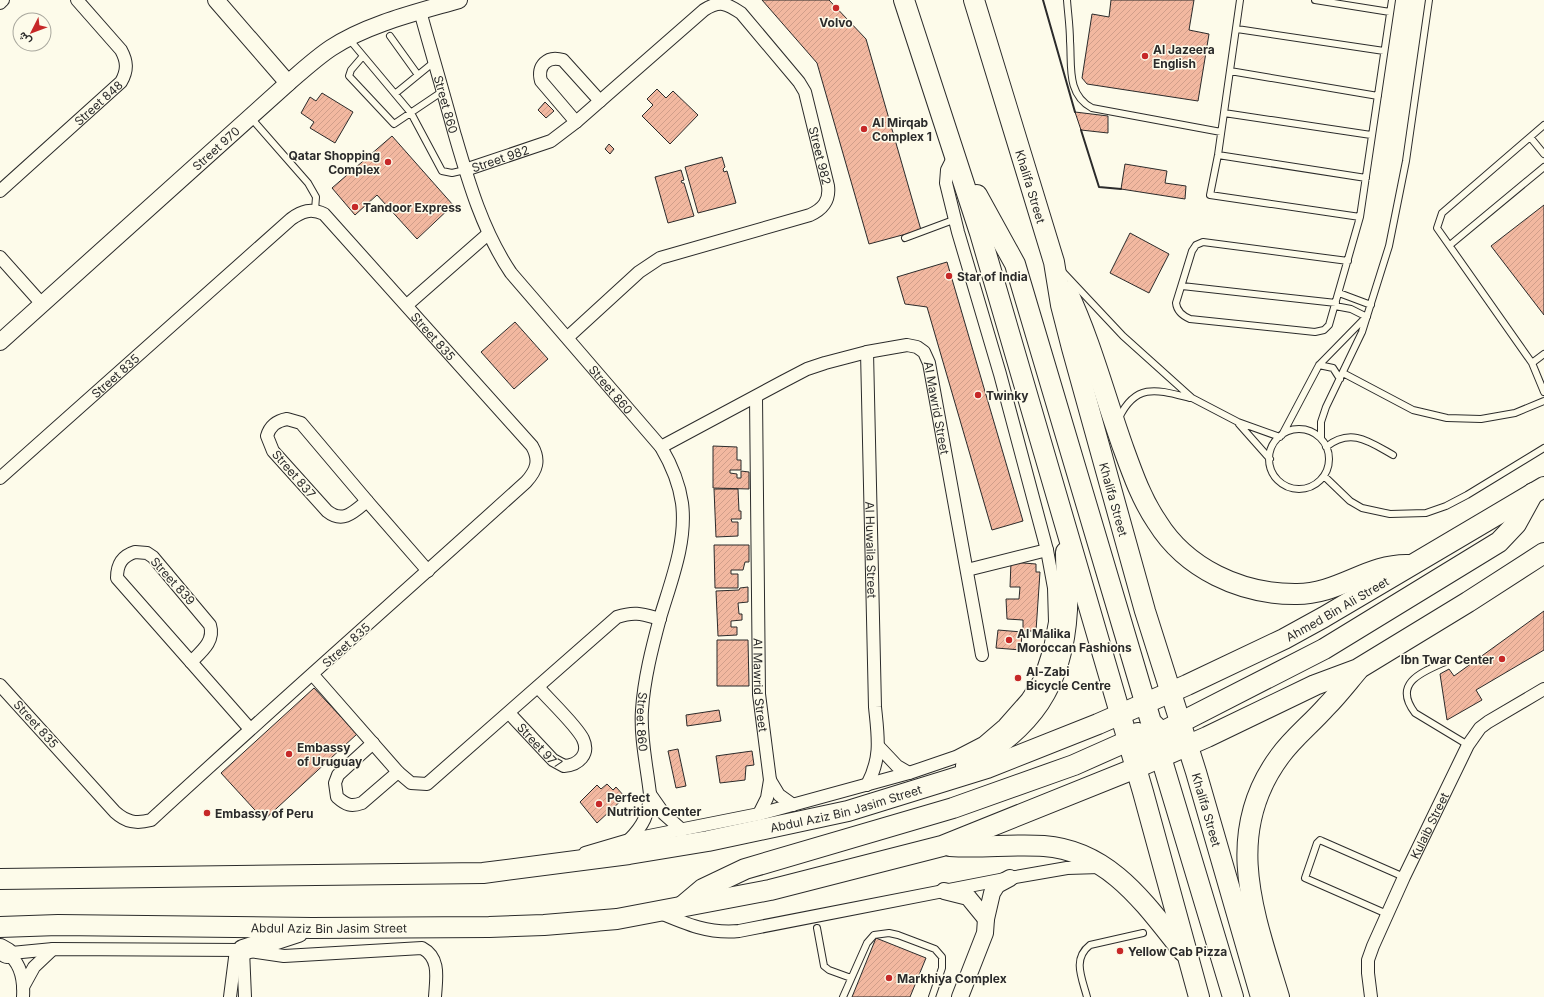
<svg xmlns="http://www.w3.org/2000/svg" width="1544" height="997" viewBox="0 0 1544 997" font-family="Inter,Vazirmatn,sans-serif">
<style>
.building{fill:url(#building-hatch);stroke:#2b2b2b}
.lines{fill:none;stroke-linecap:round;stroke-linejoin:round}
.service-casing{stroke:#2b2b2b;stroke-width:8}
.minor-casing{stroke:#2b2b2b;stroke-width:14}
.tertiary-casing{stroke:#2b2b2b;stroke-width:18}
.primary-casing{stroke:#2b2b2b;stroke-width:22}
.service{stroke:#fdfbea;stroke-width:6}
.minor{stroke:#fdfbea;stroke-width:12}
.tertiary{stroke:#fdfbea;stroke-width:16}
.primary{stroke:#fdfbea;stroke-width:20}
.wall{stroke:#2b2b2b;stroke-width:2}
.poi-dot{fill:#c62828;stroke:#fdfbea;stroke-width:1.5}
.labels{text-anchor:middle;dominant-baseline:central;stroke-width:3;stroke-linejoin:round;paint-order:stroke}
.poi-label{font-size:12px;font-weight:bold;fill:#2b2b2b;stroke:#fdfbea;text-anchor:start}
.street-label{font-size:12px;fill:#2b2b2b;stroke:#fdfbea}
</style>
<defs>
<pattern id="building-hatch" width="6" height="6" patternUnits="userSpaceOnUse"><rect width="6" height="6" fill="#f2b8a0"/><path d="M-1 1l2-2M0 6l6-6M5 7l2-2" fill="none" stroke="#d09e8a"/></pattern>
</defs>
<rect width="100%" height="100%" fill="#fdfbea"/>
<path class="building" d="M762,0H829L866,39L921,230L869,244L817,63Z
M1111,0H1194L1189,30L1209,34L1198,101L1087,84L1082,78L1092,14L1109,17Z
M657,89L666,98L673,91L698,115L670,144L642,116L653,105L647,99Z
M322,93L353,112L335,143L310,128L314,122L301,113L310,97L316,101Z
M545,102L554,111L546,118L538,110Z
M1075,112L1108,116V133L1081,130Z
M392,136L453,205L417,239L377,195L355,215L332,188Z
M609,144L614,149L610,154L605,149Z
M722,157L725,167L723,169L724,172L727,171L736,203L698,213L685,167Z
M1125,164L1167,171L1165,183L1186,186L1185,199L1121,189Z
M681,170L684,180L681,181L682,183H684L694,216L668,223L655,177Z
M1544,205V315L1491,246Z
M1130,233L1169,254L1149,293L1110,273Z
M947,262L1023,521L992,530L927,307L905,304L897,277Z
M515,322L548,359L514,389L481,352Z
M713,446L737,447V460H741V470H730V473L737,474V478H741V471L749,472V489L713,488Z
M714,489H738L739,511H741V519H731L732,522H738V536L716,537Z
M714,545H749V562H745L743,570H731V574H738V588H715Z
M1011,562L1036,564V572H1040L1036,631H1023V620L1007,619L1006,599H1019L1020,587H1010Z
M748,587V602L738,603L739,614H742V620L731,621V627H737V635L718,636L716,591L739,590L740,588Z
M1544,611V650L1476,690L1482,700L1447,720L1440,674L1449,669L1454,676Z
M998,630L1022,632L1021,650L996,648Z
M717,640H748L749,686H717Z
M314,688L357,734L264,820L221,773Z
M719,710L721,721L687,726L686,715Z
M678,749L686,786L676,788L668,751Z
M752,751L754,765L746,766L745,780L720,783L716,756Z
M607,784L613,790L616,787L625,797L597,823L580,802L597,785L601,789Z
M876,938L926,958L910,997H852Z"/>
<g class="lines">
<g class="service-casing">
<path id="service" d="M1067,0C1068,14 1070,27 1070,41C1072,65 1066,94 1092,108L1221,132
M1240,0L1218,155L1210,195L1360,217
M1315,0L1390,12
M1237,29L1384,51
M390,36L418,75
M349,39L411,113L442,171L452,173L465,170
M363,56L351,70L349,76L394,124L443,91
M1230,71L1378,96
M396,93L434,62
M1224,113L1371,135
M251,118L308,183L316,197L315,210
M1544,125L1442,213L1437,228L1532,363L1544,392
M1530,137L1544,154
M1218,155L1366,178
M905,238L956,219
M1450,245L1544,167
M1348,261L1203,242L1196,245L1192,251L1176,303C1177,312 1183,316 1190,319L1315,332L1324,330L1329,325L1360,217L1392,0
M1061,270L1123,336L1192,398L1238,422L1280,437
M1182,286L1336,303
M1339,293L1371,305
M1335,306L1351,309L1367,317
M1532,363L1544,354
M1319,365L1333,368L1340,379
M1343,373L1413,410L1447,418L1481,419L1515,413L1544,401
M1119,418C1136,382 1158,390 1190,398
M1239,424L1270,459
M1269 459a30 30 0 1 1 60 0a30 30 0 1 1-60 0Z
M1282,435L1319,365L1365,318
M1321,438V422L1326,407L1362,332L1389,246L1406,161L1429,0
M1326,447C1351,427 1370,442 1393,455
M1324,476L1350,501L1362,508L1390,514L1426,513L1446,506L1467,495L1544,448
M1445,662C1422,672 1392,683 1415,713L1468,745
M1387,914L1305,878L1317,843L1320,840L1322,841L1404,877
M817,928L824,966L829,970L851,978
M843,997L867,943L874,935L889,933L898,935L935,949L942,957V968L932,997
M1087,997C1082,978 1072,959 1090,945L1143,933"/>
</g>
<g class="minor-casing">
<g id="minor">
<path d="M0,3L3,0"/>
<path id="s1" d="M420,11C431,51 443,91 454,132C468,180 482,230 511,273L661,447C671,464 679,482 682,503C687,542 671,581 660,618C652,648 644,679 642,710C640,737 647,767 650,794C649,814 643,826 629,840"/>
<path d="M576,122L541,81C537,66 547,55 563,60L600,101"/>
<path id="s2" d="M465,170L551,141L576,122L704,10C720,0 726,3 741,13L799,82L805,92L828,186C830,201 823,209 810,215L660,258L639,272L568,337"/>
<path id="s3" d="M0,191L121,82C128,70 127,61 121,50L77,0"/>
<path d="M0,257L42,304"/>
<path d="M407,305L488,234"/>
<path id="s4" d="M867,352L875,707C878,737 882,757 867,785"/>
<path id="s5" d="M756,397L759,694L770,780L767,798L759,814"/>
<path d="M287,419L301,423L367,501C354,512 343,524 327,511L273,451L267,436C270,426 276,421 287,419Z"/>
<path id="s6" d="M661,447L784,381L807,369L825,363L867,352L907,345L917,347L924,352L929,363L982,655"/>
<path id="s7" d="M0,478L291,219C302,211 311,208 324,214L532,446C540,460 537,470 526,482C401,595 275,706 151,820C136,824 126,822 115,812L0,685"/>
<path d="M367,501L428,571"/>
<path d="M135,552L147,553L153,557L210,625C215,641 202,651 191,662L117,578C117,564 122,556 135,552Z"/>
<path d="M967,570L1047,550"/>
<path d="M191,662L250,729"/>
<path d="M313,675L398,772L411,783L427,784L617,617C635,611 642,614 660,619"/>
<path id="s8" d="M509,713L553,760L564,766C579,765 590,754 583,739C577,726 549,700 538,687"/>
<path d="M373,743L338,775L335,783L337,797C346,805 351,807 362,803L398,772"/>
<path d="M879,747L897,766L909,773"/>
<path d="M770,780L779,795L793,805"/>
<path d="M650,794L664,814L682,830"/>
<path d="M585,853L629,840L759,814L909,773L956,757L983,743L1004,725L1027,699L1040,679L1050,648L1055,622L1054,588L1047,550L1000,374L958,232L946,183L947,170L955,154"/>
<path d="M658,912C686,924 709,934 739,931L1010,878L1067,868L1100,867"/>
<path d="M243,950L245,997"/>
<path d="M7,953C21,963 24,981 23,997"/>
<path d="M1,954L53,949L243,950L284,956L422,948C441,958 436,979 435,997"/>
<path d="M23,987L34,967L53,949"/>
<path d="M230,997L236,950"/>
<path id="s9" d="M1371,997L1368,973V960L1373,946L1404,877L1468,745L1480,728L1488,722L1544,689"/>
</g>
</g>
<g class="tertiary-casing">
<g id="tertiary">
<path d="M216,0L288,83"/>
<path id="s10" d="M0,342L288,83C302,71 316,58 331,48C367,24 418,12 459,0"/>
<path d="M944,891L968,897L986,919"/>
<path d="M960,997L985,933L986,919L992,893L997,885L1010,878"/>
</g>
</g>
<g class="primary-casing">
<g id="primary">
<path d="M904,0L980,233L1143,792L1199,997"/>
<path id="s11" d="M974,0L1054,262L1061,305L1072,348L1145,611L1196,772L1261,997"/>
<path d="M977,195L1015,264L1151,722L1168,739L1187,745"/>
<path d="M1067,291C1091,342 1105,397 1124,450C1133,475 1142,500 1157,522C1186,569 1241,594 1295,594C1338,595 1367,564 1408,565"/>
<path d="M1157,744L1233,997"/>
<path d="M966,766C1031,729 1063,686 1067,610C1068,591 1066,571 1066,552"/>
<path d="M1136,768L1143,752L1160,733L1324,649L1499,542L1516,524L1533,493"/>
<path d="M950,846C981,848 1013,844 1044,846C1110,851 1145,904 1183,951"/>
<path id="s12" d="M0,879L483,873L629,854L708,841L848,811L987,768L1098,724L1187,685L1284,639L1324,617L1544,487"/>
<path d="M684,905L703,889L745,869L953,808L1074,765L1128,741L1138,733"/>
<path id="s13" d="M0,927L58,925L312,928L489,927L544,925L617,919L770,890L942,846L1136,768L1207,737L1315,685L1358,669L1468,602L1544,553"/>
<path d="M0,949L7,953"/>
<path d="M243,950L298,932"/>
<path d="M1279,997C1254,914 1222,834 1280,756C1293,738 1311,724 1326,707C1337,696 1347,683 1358,670"/>
</g>
</g>
<use href="#service" class="service"/>
<use href="#minor" class="minor"/>
<use href="#tertiary" class="tertiary"/>
<use href="#primary" class="primary"/>
<path class="wall" d="M1043,0L1075,112
M1081,130L1099,187L1121,189"/>
</g>
<g class="poi-dot">
<circle cx="836" cy="8" r="4"/>
<circle cx="1145" cy="56" r="4"/>
<circle cx="864" cy="129" r="4"/>
<circle cx="388" cy="162" r="4"/>
<circle cx="355" cy="207" r="4"/>
<circle cx="949" cy="276" r="4"/>
<circle cx="978" cy="395" r="4"/>
<circle cx="1009" cy="640" r="4"/>
<circle cx="1502" cy="659" r="4"/>
<circle cx="1018" cy="678" r="4"/>
<circle cx="289" cy="754" r="4"/>
<circle cx="599" cy="804" r="4"/>
<circle cx="207" cy="813" r="4"/>
<circle cx="1120" cy="951" r="4"/>
<circle cx="889" cy="978" r="4"/>
</g>
<g class="labels">
<g class="poi-label">
<text x="836" y="22" text-anchor="middle">Volvo</text>
<text x="1153" y="49">Al Jazeera<tspan x="1153" dy="14">English</tspan></text>
<text x="872" y="122">Al Mirqab<tspan x="872" dy="14">Complex 1</tspan></text>
<text x="380" y="155" text-anchor="end">Qatar Shopping<tspan x="380" dy="14">Complex</tspan></text>
<text x="363" y="207">Tandoor Express</text>
<text x="957" y="276">Star of India</text>
<text x="986" y="395">Twinky</text>
<text x="1017" y="633">Al Malika<tspan x="1017" dy="14">Moroccan Fashions</tspan></text>
<text x="1494" y="659" text-anchor="end">Ibn Twar Center</text>
<text x="1026" y="671">Al-Zabi<tspan x="1026" dy="14">Bicycle Centre</tspan></text>
<text x="297" y="747">Embassy<tspan x="297" dy="14">of Uruguay</tspan></text>
<text x="607" y="797">Perfect<tspan x="607" dy="14">Nutrition Center</tspan></text>
<text x="215" y="813">Embassy of Peru</text>
<text x="1128" y="951">Yellow Cab Pizza</text>
<text x="897" y="978">Markhiya Complex</text>
</g>
<g class="street-label">
<text stroke="none"><textPath href="#s3" startOffset="132">Street 848</textPath></text>
<text stroke="none"><textPath href="#s1" startOffset="97">Street 860</textPath></text>
<text stroke="none"><textPath href="#s10" startOffset="290">Street 970</textPath></text>
<text stroke="none"><textPath href="#s2" startOffset="500">Street 982</textPath></text>
<text stroke="none"><textPath href="#s2" startOffset="37">Street 982</textPath></text>
<text stroke="none"><textPath href="#s11" startOffset="195">Khalifa Street</textPath></text>
<text stroke="none"><textPath href="#s7" startOffset="589">Street 835</textPath></text>
<text stroke="none"><textPath href="#s7" startOffset="154">Street 835</textPath></text>
<text stroke="none"><textPath href="#s1" startOffset="432">Street 860</textPath></text>
<text stroke="none"><textPath href="#s6" startOffset="345">Al Mawrid Street</textPath></text>
<text transform="translate(294 474) rotate(49)">Street 837</text>
<text stroke="none"><textPath href="#s11" startOffset="519">Khalifa Street</textPath></text>
<text stroke="none"><textPath href="#s4" startOffset="198">Al Huwaila Street</textPath></text>
<text transform="translate(173 581) rotate(48)">Street 839</text>
<text stroke="none"><textPath href="#s12" startOffset="1384">Ahmed Bin Ali Street</textPath></text>
<text transform="translate(346 645) rotate(-42)">Street 835</text>
<text stroke="none"><textPath href="#s5" startOffset="288">Al Mawrid Street</textPath></text>
<text stroke="none"><textPath href="#s1" startOffset="792">Street 860</textPath></text>
<text transform="translate(36 724) rotate(48)">Street 835</text>
<text stroke="none"><textPath href="#s8" startOffset="45">Street 977</textPath></text>
<text stroke="none"><textPath href="#s12" startOffset="852">Abdul Aziz Bin Jasim Street</textPath></text>
<text stroke="none"><textPath href="#s11" startOffset="843">Khalifa Street</textPath></text>
<text stroke="none"><textPath href="#s9" startOffset="185">Kulaib Street</textPath></text>
<text stroke="none"><textPath href="#s13" startOffset="329">Abdul Aziz Bin Jasim Street</textPath></text>
</g>
</g>
<g transform="translate(32 32) rotate(228)"><circle r="19" fill="#fdfbea" stroke="#a9a89e"/>
<path d="M0-3L7 15L0 10L-7 15Z" fill="#c62828"/>
<text y="-6" font-size="11" font-weight="bold" text-anchor="middle" fill="#2b2b2b">ش</text>
</g>
</svg>
